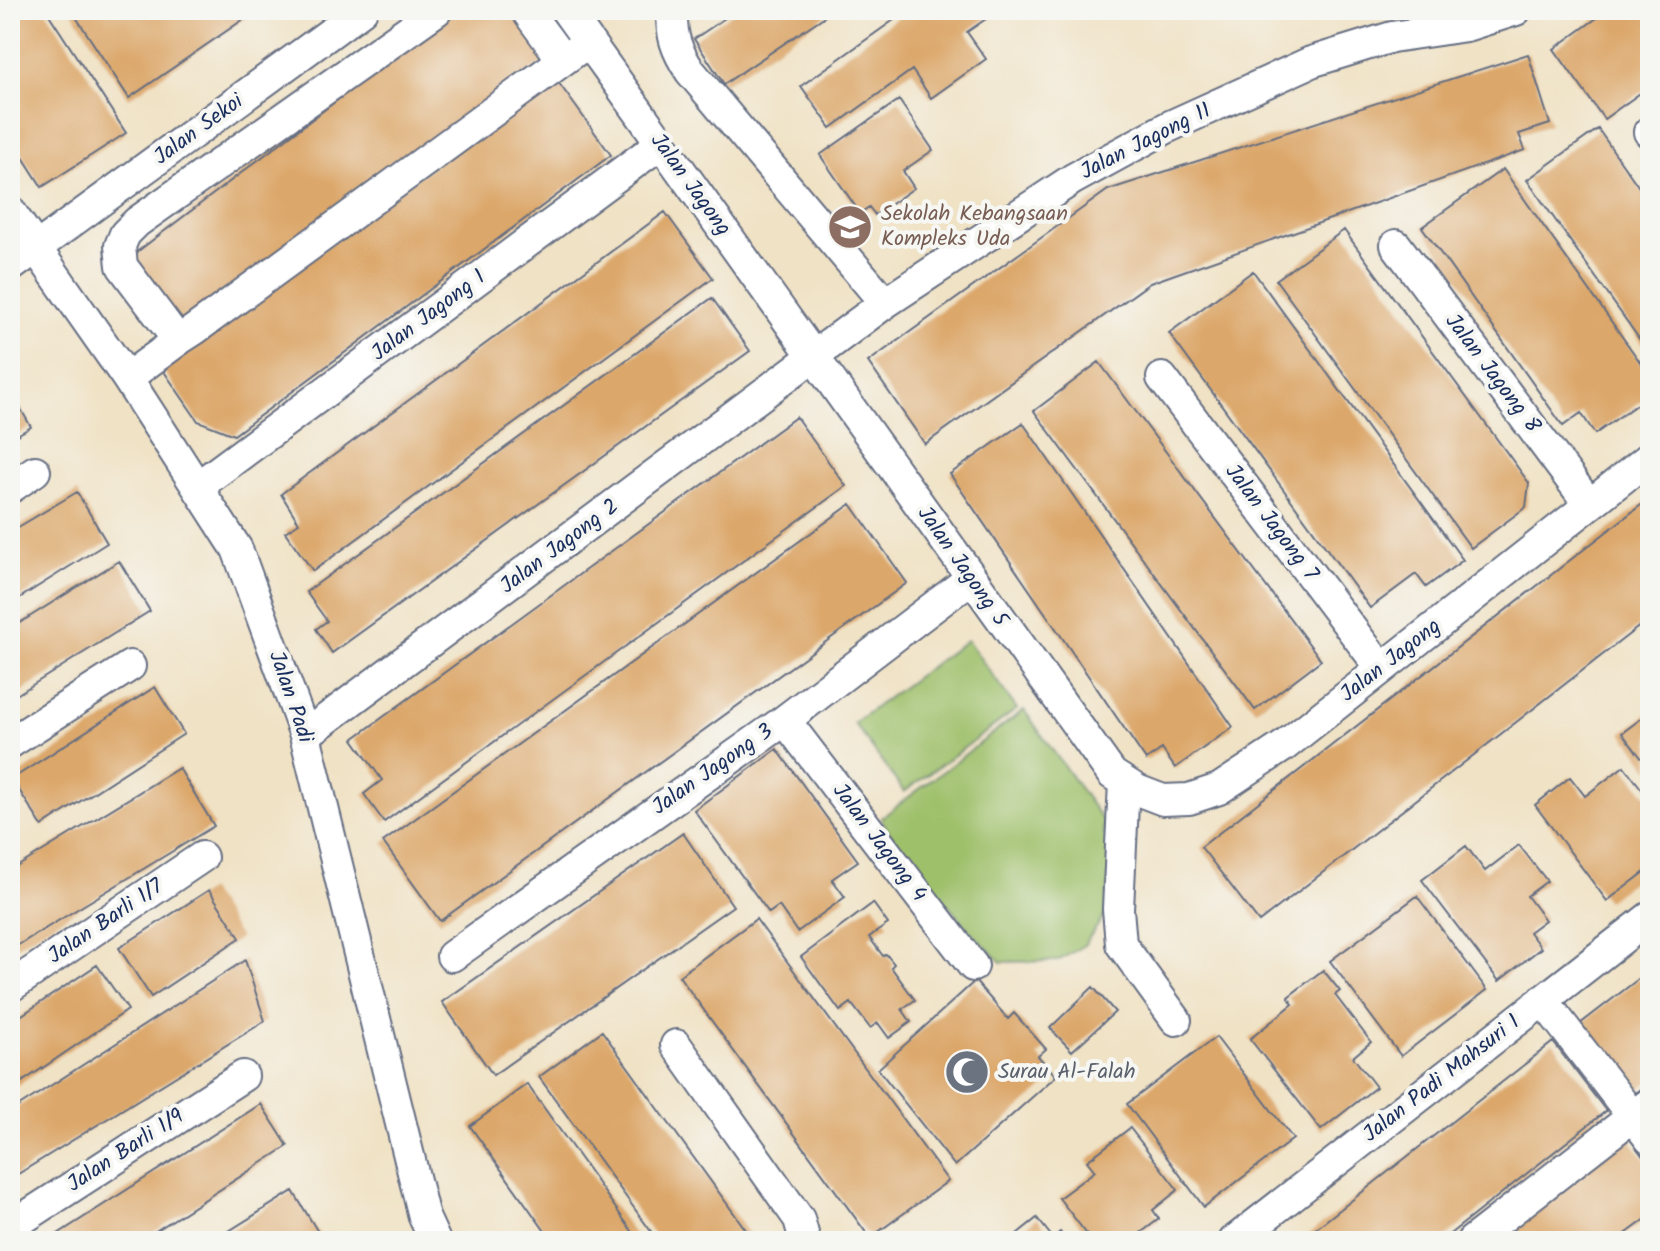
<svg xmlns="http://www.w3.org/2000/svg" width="1660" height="1251" viewBox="0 0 1660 1251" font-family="Kalam,sans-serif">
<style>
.green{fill:#9fc06a;stroke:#5d7864;stroke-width:2}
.building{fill:#dca76b}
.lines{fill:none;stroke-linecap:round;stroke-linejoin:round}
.minor-casing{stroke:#666e82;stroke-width:34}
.minor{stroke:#fff;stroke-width:30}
.labels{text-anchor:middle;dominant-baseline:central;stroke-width:8;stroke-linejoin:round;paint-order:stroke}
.street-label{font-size:22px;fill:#1b2f5e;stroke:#f6f6f2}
.education-label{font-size:22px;fill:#785e54;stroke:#f6f6f2;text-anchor:start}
.worship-label{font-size:22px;fill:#5b616d;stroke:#f6f6f2;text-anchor:start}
</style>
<rect width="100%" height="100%" fill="#f6f6f2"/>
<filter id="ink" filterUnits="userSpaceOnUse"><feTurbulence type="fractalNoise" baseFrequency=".0125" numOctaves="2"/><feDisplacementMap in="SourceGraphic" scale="16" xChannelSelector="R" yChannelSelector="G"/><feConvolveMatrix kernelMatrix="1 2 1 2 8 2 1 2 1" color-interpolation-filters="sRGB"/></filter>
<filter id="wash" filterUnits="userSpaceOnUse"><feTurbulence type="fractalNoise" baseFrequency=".006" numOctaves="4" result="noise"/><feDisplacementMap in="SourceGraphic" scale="32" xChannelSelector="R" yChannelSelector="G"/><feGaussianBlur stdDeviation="1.8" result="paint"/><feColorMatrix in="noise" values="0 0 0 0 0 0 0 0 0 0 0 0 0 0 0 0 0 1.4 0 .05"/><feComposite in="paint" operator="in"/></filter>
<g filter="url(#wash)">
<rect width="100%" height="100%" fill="#f0e2c5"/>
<path class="green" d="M967,640L1017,709L904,792L854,723Z
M1024,710L1103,821L1111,861L1105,915L1084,945L1058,961L1001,962L966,927L890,834L881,818Z"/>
<g id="blocks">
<path class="building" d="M10,10H46L126,133L42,187L10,137Z
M74,10H257L129,98L72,11Z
M456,10H516L553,55L178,328L129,258Z
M737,10H834L724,84L694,39Z
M908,10H999L967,32L986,59L931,98L912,70L831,128L801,86Z
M1608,10H1650V86L1604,119L1554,49Z
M1528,54L1550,124L1519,134L1525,150L1150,283L925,444L868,362L1108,190Z
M553,75L611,155L234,435L198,421L163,370Z
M899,100L933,150L903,171L914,188L875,215L869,207L860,213L820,155Z
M1598,129L1650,203V354L1527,180Z
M1503,169L1650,376V395L1595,434L1581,413L1563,426L1422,227Z
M665,212L713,278L313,571L285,532L299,523L281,494Z
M1344,230L1529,483L1526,507L1471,548L1276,280Z
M1253,271L1463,560L1426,587L1416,574L1370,608L1169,333Z
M712,298L750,351L332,653L316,629L327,621L306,592Z
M1099,362L1321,660L1255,710L1034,411Z
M10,390L31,427L10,439Z
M796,417L846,486L384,822L364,794L382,780L353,739Z
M1023,423L1233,727L1175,768L1162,749L1146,760L950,474Z
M77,492L107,543L10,604V532Z
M1650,498V618L1259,922L1201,847Z
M851,504L907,583L440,921L383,842Z
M119,561L150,611L10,699V629Z
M155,687L184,734L42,826L12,779Z
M1650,712V769L1622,733Z
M777,749L858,861L832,879L845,897L797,932L779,906L769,913L694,810Z
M1624,766L1650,800V868L1607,901L1535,805L1570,777L1585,796Z
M179,768L214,826L10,950V871Z
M683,833L733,906L493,1075L442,1002Z
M1519,845L1547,881L1527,896L1545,920L1529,932L1541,948L1499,981L1422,880L1466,846L1485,871Z
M209,890L240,938L151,997L119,948Z
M1417,896L1487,990L1401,1056L1330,961Z
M873,903L888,924L869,937L883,956L886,954L894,964L891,967L915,1000L902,1009L911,1022L889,1038L878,1023L870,1028L851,1003L840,1011L801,957Z
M756,919L948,1181L870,1238L679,976Z
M245,960L265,1021L10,1179V1112Z
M97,965L128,1010L10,1090V1023Z
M1323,970L1340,991L1335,995L1371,1042L1353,1057L1376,1087L1321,1130L1250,1039L1293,1004L1288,997Z
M1650,970V1081L1634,1094L1580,1024Z
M975,981L1008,1019L1014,1013L1046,1049L1038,1056L1056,1076L955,1166L878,1069Z
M1093,987L1115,1012L1072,1051L1050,1028Z
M602,1031L754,1241H658L539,1077Z
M1216,1037L1293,1139L1204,1207L1127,1104Z
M1553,1042L1606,1111L1441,1241H1300Z
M527,1084L639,1241H552L470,1126Z
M261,1104L288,1146L140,1241H47Z
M1130,1128L1178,1190L1153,1210L1159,1219L1130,1241H1092L1059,1198L1095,1171L1087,1161Z
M1626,1134L1650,1166V1216L1616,1241H1485Z
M293,1191L321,1237L315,1241H213Z
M1037,1218L1053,1238L1060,1232L1067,1241H1008Z"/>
</g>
</g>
<g filter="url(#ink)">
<use href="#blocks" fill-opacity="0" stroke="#666e82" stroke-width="2"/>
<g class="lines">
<g class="minor-casing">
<path id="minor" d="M437,10L137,222L125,234L120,246L122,266L176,338L180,339L194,330L588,42
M526,10L562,59
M566,10L1112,774L1137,790L1163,800L1189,799L1219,789L1284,746L1650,457
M672,10C671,35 676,50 690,71L885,303
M1649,132L1650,133
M10,211L127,378L237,549L305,735L424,1217L435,1241
M1396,245L1589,504
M10,267L362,10
M127,378L180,339
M1162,378L1381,668
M197,487L660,144
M10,488L35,471
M785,720L973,966
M305,735L885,303L1073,179L1168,127L1311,62L1392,37L1466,26L1516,10
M10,743L130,666
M1124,782L1118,909L1121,944L1176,1020
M452,956L785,720L970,579
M10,987L202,857
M1543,1000L1650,1139
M676,1045L799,1219L805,1241
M10,1227L243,1076
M1234,1241L1650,917
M1472,1241L1650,1103"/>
</g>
<use href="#minor" class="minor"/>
</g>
</g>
<defs>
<g id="school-disc" transform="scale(2.3)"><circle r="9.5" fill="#8d6e63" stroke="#f6f6f2"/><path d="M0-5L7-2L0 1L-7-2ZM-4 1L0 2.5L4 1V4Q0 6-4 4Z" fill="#fff"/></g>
<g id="mosque-disc" transform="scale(2.3)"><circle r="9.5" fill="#6b7280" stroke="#f6f6f2"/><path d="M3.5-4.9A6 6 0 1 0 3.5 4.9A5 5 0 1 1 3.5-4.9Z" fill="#fff"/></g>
</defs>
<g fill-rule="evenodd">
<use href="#school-disc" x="850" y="227"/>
<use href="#mosque-disc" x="967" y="1072"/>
</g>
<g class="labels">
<g class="street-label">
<text transform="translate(199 130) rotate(-36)">Jalan Sekoi</text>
<text transform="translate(1146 142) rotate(-27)">Jalan Jagong 11</text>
<text transform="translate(690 185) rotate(54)">Jalan Jagong</text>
<text transform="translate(429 316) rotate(-37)">Jalan Jagong 1</text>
<text transform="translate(1492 374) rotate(53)">Jalan Jagong 8</text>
<text transform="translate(1271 523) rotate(53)">Jalan Jagong 7</text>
<text transform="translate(560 547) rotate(-37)">Jalan Jagong 2</text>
<text transform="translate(962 567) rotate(55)">Jalan Jagong 5</text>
<text transform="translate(1391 661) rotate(-38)">Jalan Jagong</text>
<text transform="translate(290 697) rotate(71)">Jalan Padi</text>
<text transform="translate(713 770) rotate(-35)">Jalan Jagong 3</text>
<text transform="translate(879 843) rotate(53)">Jalan Jagong 4</text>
<text transform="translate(106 922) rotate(-34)">Jalan Barli 1/7</text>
<text transform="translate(1442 1079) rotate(-38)">Jalan Padi Mahsuri 1</text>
<text transform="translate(126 1151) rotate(-33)">Jalan Barli 1/9</text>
</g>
<g class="education-label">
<text x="881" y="214">Sekolah Kebangsaan<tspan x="881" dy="25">Kompleks Uda</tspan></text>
</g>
<g class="worship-label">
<text x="998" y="1072">Surau Al-Falah</text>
</g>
</g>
<rect width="1660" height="1251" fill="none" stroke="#f6f6f2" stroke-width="40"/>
</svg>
